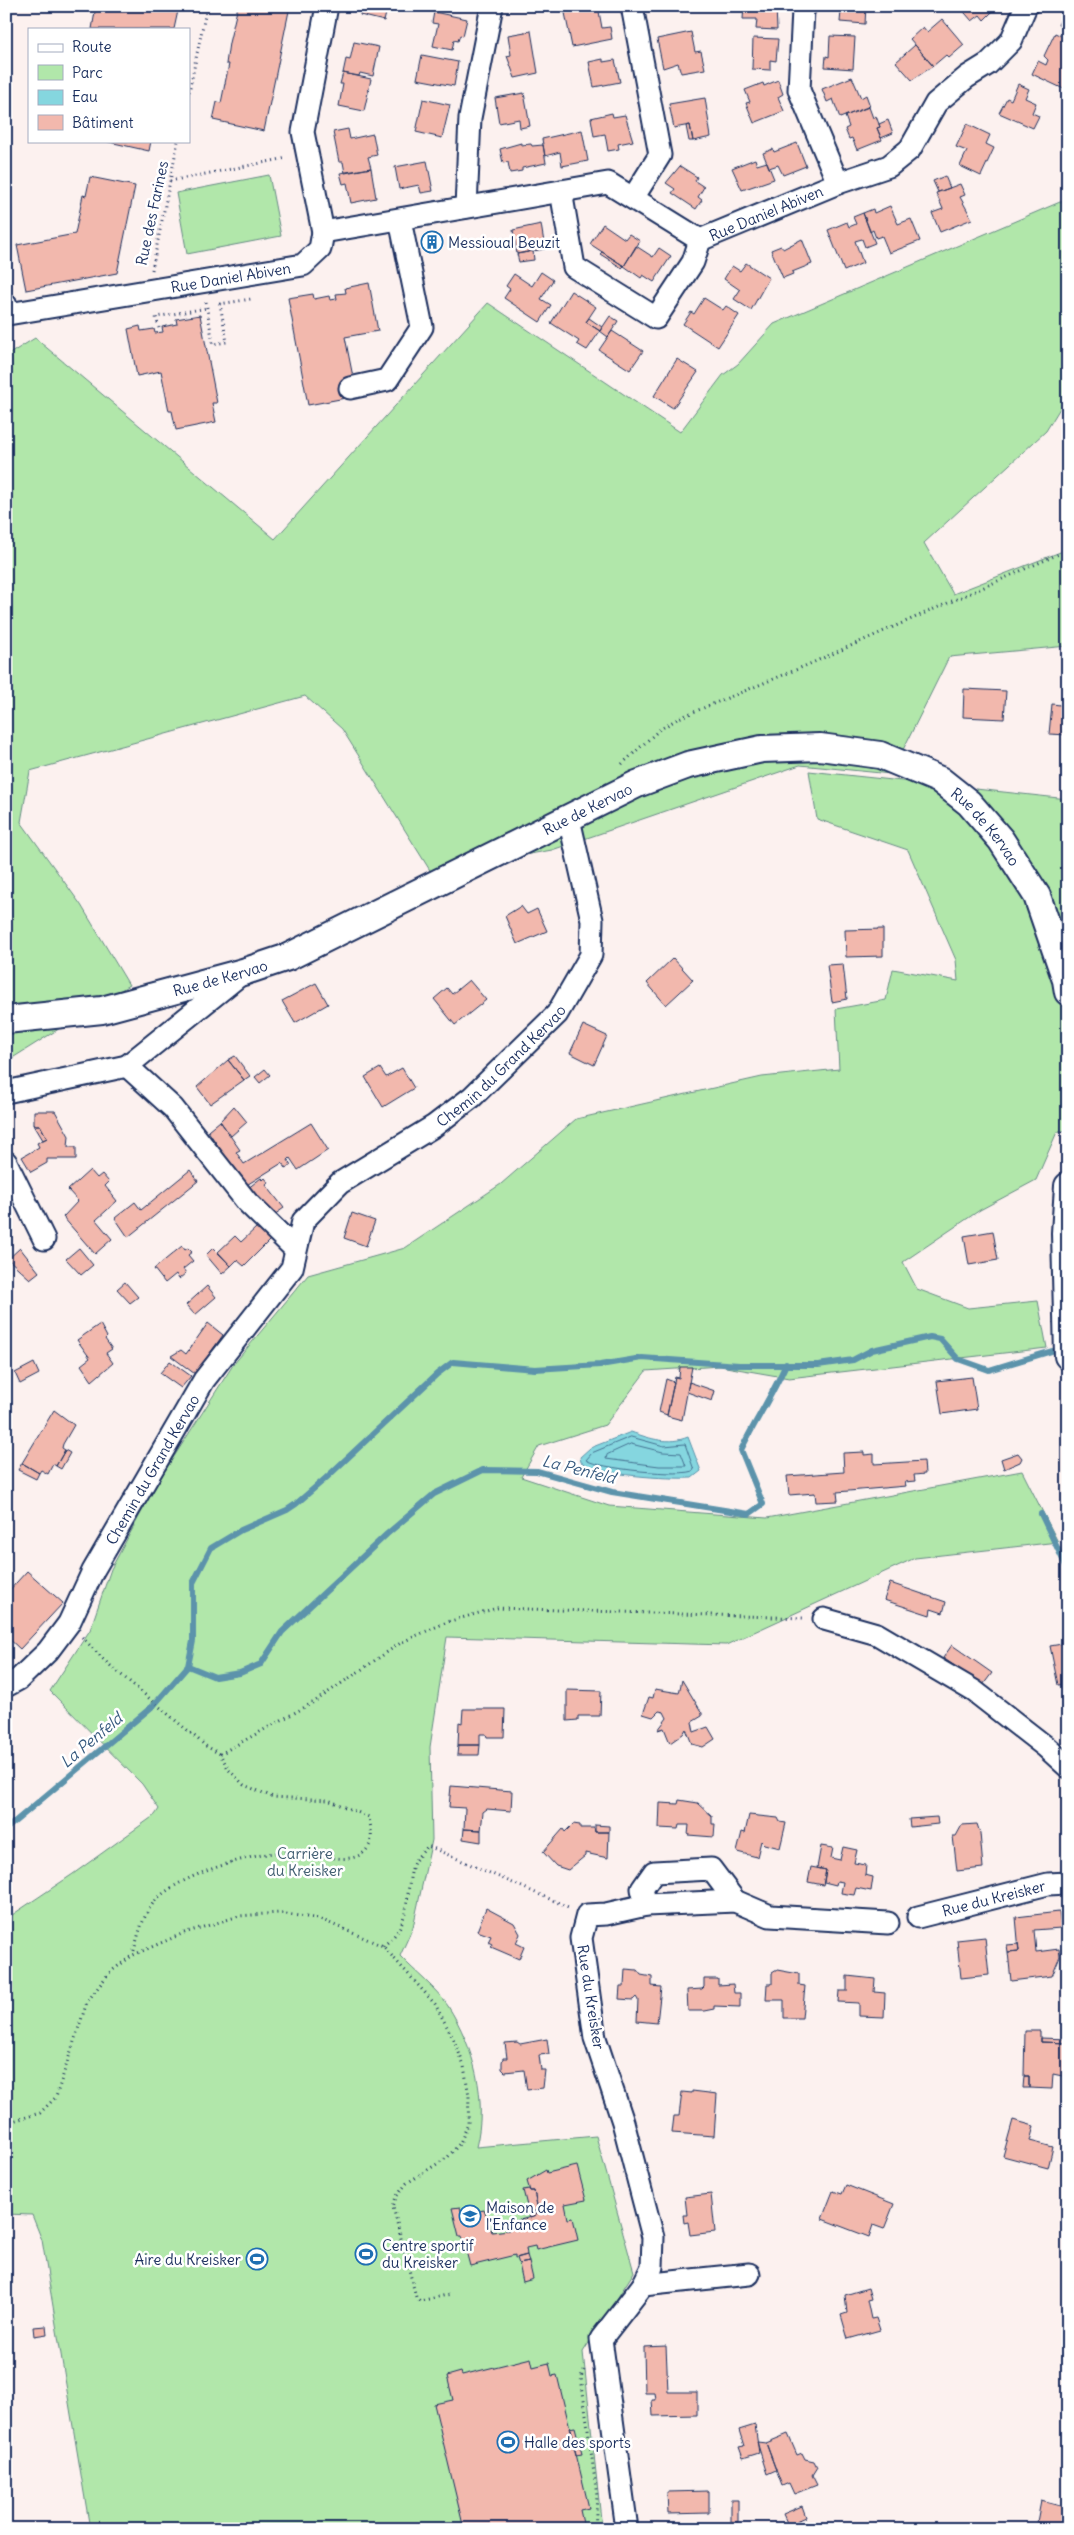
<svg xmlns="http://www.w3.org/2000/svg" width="1074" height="2535" viewBox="0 0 1074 2535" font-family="Delius,sans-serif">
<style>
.green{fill:#b1e7aa;stroke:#668b84}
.water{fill:#85d6df;stroke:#5b93ab}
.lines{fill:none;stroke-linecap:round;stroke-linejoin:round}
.shore{stroke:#457292;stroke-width:1}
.stream{stroke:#5b93ab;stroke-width:6}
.building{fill:#f2b8ad;stroke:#1b2f5e}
.minor-casing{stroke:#1b2f5e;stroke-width:25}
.major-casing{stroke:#1b2f5e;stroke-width:30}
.path{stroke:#1b2f5e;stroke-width:3;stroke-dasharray:1 4;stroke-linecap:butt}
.minor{stroke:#fff;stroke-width:21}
.major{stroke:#fff;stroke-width:26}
.labels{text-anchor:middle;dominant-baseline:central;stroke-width:5;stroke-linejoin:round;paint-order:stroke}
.street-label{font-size:15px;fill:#1b2f5e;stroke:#fff}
.poi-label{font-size:15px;fill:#1b2f5e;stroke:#fff;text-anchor:start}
.park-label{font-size:15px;fill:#405d71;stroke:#fff}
.water-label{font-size:16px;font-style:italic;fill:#36597e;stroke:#fff}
</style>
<rect width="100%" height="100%" fill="#fcf1ef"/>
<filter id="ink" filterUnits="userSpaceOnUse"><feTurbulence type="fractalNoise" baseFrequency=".02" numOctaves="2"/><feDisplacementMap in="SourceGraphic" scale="10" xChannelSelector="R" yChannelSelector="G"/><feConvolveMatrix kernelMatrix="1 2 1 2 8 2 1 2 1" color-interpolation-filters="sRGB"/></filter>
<g filter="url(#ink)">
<path class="green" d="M269,175L281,236L187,254L176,193Z
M1068,201V395L1046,431L924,543L953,594L1068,549V646L949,657L891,774L800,765L552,850L431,872L342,729L305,696L30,771L21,822L81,905L129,985L6,1062V356L35,338L275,539L488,303L680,432L723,375L738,364L774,324L1060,202Z
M809,771L1068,799V1131L1057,1132L1036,1180L980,1210L903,1262L917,1289L968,1308L1038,1301L1047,1348L789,1378L720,1366L646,1371L605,1425L539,1446L521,1477L609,1506L767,1518L1022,1471L1058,1542L915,1558L726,1645L447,1637L430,1747L432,1840L413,1927L400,1956C415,1972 436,1988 448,2006C474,2047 488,2100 476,2147L596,2136L634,2272L583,2352L602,2529H90L42,2240L32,2215L6,2214V1919L73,1874L155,1815L159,1809L142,1784L50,1691L90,1630L111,1569L157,1483L233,1365L308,1275L405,1248L501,1184L576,1119L762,1077L839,1069L836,1009L886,1000L893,969L958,981L956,960L908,850L817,819Z"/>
<path class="water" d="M631,1432C651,1439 669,1445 688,1437L701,1471L692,1478C668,1479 600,1476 581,1462L580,1457L590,1448Z"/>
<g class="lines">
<path class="shore" d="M631,1437L664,1446L685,1444L694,1470C685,1478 596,1468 586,1460L592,1453Z
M631,1444L663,1452L681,1453L686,1466H659L606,1459L607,1455Z"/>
<path class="stream" d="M1041,1514L1068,1570
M188,1666L215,1677L240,1673L261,1664L282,1632L387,1534L434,1494L483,1470L537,1471L612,1492L749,1514L763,1504L741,1450C755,1421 773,1394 786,1364
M6,1829L154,1705L188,1666L193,1641V1583L211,1548L241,1530L287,1510L296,1504L326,1478L437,1374L453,1362L535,1369L600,1365L642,1358L739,1365H818L853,1360L872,1350L930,1337L940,1339L958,1359L989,1370L1052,1351"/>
</g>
<path class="building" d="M96,6H179L174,29H92Z
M238,6H290L264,131L213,120L217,102L221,103L229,64H226L229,43Z
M362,6H388L384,21L360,15Z
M576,6H598L602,28L610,27L612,39L572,47L564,8Z
M744,6H776L777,30L756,29L757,19H743Z
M845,6H866L865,24L840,22L841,11H844Z
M959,6H990L988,8L992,12L984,20L980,15L972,21Z
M434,12L467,19L463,36L460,35L458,41L454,40L452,50L433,46L438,24L432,23Z
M1063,14L1068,16V29L1058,25Z
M942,19L964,45L949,58L946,55L933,66L910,39L923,27L927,32Z
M531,31L538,73L515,78L507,56L511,55L508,35Z
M691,32L695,52L701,51L705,69L681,73L678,63L663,68L657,39Z
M1055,33L1068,39V91L1032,74L1038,61L1046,65L1048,60L1044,56Z
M830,36L855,37L853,69L825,67L826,56L829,57Z
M753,38L778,39L776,61L770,60V70L752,69Z
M354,42L379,47L373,76L360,73L359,76L343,73L346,59L350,60Z
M915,45L933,66L912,80L896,62Z
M422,55L458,62L454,86L417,79Z
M603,59V62L615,60L620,82L594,87L589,62Z
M343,73L371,79L364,111L339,106L343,84H340Z
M852,77L861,98L866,95L870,106L840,118L833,99L827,102L822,89Z
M778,80L783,94L778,97L784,111L754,123L746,103L750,102L745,90L763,83L764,86Z
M1018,84L1029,89L1025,98L1036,103L1032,113L1039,116L1033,128L999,113L1007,98L1011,100Z
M524,93L530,126L520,128L519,119L499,123L495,98Z
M705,98L711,137L693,141L690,125L674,128L669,104Z
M423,99L450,105L442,138L416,132Z
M869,107L873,118L876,116L880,127L877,128L882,140L857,150L852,138L849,139L845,129L849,127L845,116Z
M612,113L613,117L625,115L633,141L618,144L619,149L608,151L605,134L594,136L591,118Z
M888,120L893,133L881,138L877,128L880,127L879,124Z
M967,124L990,135L986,144L994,148L981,176L960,166L967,151L956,147Z
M690,125L693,141H689L686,126Z
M348,129L350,139L373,134L377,155L368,157L371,168L345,173L343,162H339L333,132Z
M582,130L588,161L562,166L560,152L545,156L542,139Z
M105,141H151L149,151Z
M521,143V145L531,144L532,146L543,145L546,163L522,168V171L510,173L508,162L503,163L500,149Z
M797,143L806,166L783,175L778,165L769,168L763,153L773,149L774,152Z
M755,159L757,165L767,162L774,179L742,190L732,168Z
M427,161L433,191L421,193L419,185L399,189L395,167Z
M680,166L697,177L695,181L704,187L698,197L702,200L696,209L672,193L675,189L666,183Z
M371,168L376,198L351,203L347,183L343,184L340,173Z
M945,176L950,188L938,192L933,181Z
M90,177L135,186L117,273L26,290L17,245L75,234L83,195L86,196Z
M960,184L965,195L960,197L972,219L940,232L932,213L943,209L936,193Z
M890,206L898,224L911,219L920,241L889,253L882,236L876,238L873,230L870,232L863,213L873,209L874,213Z
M863,213L875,243L865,247L862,239L855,241L863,263L844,271L828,230L847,222L849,227L856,224L853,217Z
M541,224L545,249L517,254L513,230Z
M603,224L625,239L629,234L640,241L624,266L590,244Z
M437,238L439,244L428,246L426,240Z
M802,239L812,264L792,272L793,274L783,278L771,250L781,246L783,249Z
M636,246L653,257L659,248L671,256L654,282L643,275L641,278L624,266Z
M533,251L534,260L519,262L517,254Z
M602,252L624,266L622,268L600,254Z
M746,263L769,278L751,310L734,299L740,290L724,279L732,266L740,271Z
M541,272L553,280L541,299L551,305L540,322L504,298L510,289L506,286L514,274L532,286Z
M369,283L378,331L345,337L353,377L351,397L308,405L288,298L313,294L314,299L329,296L330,300L337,299L336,294L346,293L345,288Z
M571,291L596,307L586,322L600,331L587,350L577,344L579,341L551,323Z
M704,298L723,310L726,306L739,315L718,347L683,324L691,312L694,314Z
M200,315L217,403H212L216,422L176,430L172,411H169L161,371L137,376L128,329L140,326L141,331L154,329L155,333L163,332L162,327L177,324L176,319Z
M610,316L618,321L608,337L600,331Z
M589,318L602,327L600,331L586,322Z
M612,331L643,351L630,370L599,350Z
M677,359L698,372L673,408L654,396Z
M964,689L1006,691L1004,719L963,717Z
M1052,704L1068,706V735L1049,734Z
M521,906L527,914L537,909L547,931L517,944L505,916Z
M883,929V956L846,957L845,930Z
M673,958L693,980L666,1005L647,983Z
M843,964L847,999L832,1002L827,965Z
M469,980L486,1000L455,1025L434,999L447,988L452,994Z
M316,983L328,1004L295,1023L282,1001Z
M583,1025L607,1036L594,1065L570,1053Z
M235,1056L250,1076L244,1080L228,1060Z
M228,1060L244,1080L210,1104L197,1087Z
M380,1068L386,1077L402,1068L414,1088L383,1107L365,1077Z
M265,1069L270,1075L260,1083L255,1077Z
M234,1106L247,1122L231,1136L220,1121Z
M34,1111H55L69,1136L68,1147H76V1159H47V1163L31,1172L22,1157L39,1147L37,1143L47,1138L40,1125H34Z
M220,1121L240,1150L236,1152L244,1164L311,1123L328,1150L298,1170L290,1158L288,1160L291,1165L286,1168L282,1163L245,1186L208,1131Z
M34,1125H40L47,1138L43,1140Z
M90,1170L97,1178L102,1174L109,1182L105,1186L117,1201L96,1220L112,1239L95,1254L63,1217L78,1201L68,1190Z
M190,1170L198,1181L128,1237L115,1218L135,1202L141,1210Z
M261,1178L263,1180L265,1178L269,1183L266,1185L284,1208L274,1215L266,1204L261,1208L247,1189Z
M352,1213L375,1221L366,1246L344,1238Z
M257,1227L270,1240L244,1266L237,1260L231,1266L218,1252L235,1236L241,1242Z
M993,1231L998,1260L969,1265L964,1236Z
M182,1246L185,1250L188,1248L192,1252L188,1255L193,1261L183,1269L186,1273L179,1279L176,1274L165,1283L154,1269Z
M20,1248L39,1272L30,1279L8,1259Z
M79,1248L93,1265L81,1275L66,1259Z
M213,1248L231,1266L222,1274L206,1255Z
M125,1282L138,1297L130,1303L117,1289Z
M207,1286L216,1297L195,1315L186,1305Z
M208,1323L223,1335L195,1374L171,1356L181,1350L186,1354Z
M100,1324L107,1337L105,1339L112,1349L106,1353L113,1363L92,1381L81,1365L90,1358L77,1340Z
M170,1361L191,1376L181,1388L160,1373Z
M34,1363L39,1374L20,1384L15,1373Z
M680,1367H692L682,1420L667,1416L675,1377L679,1378Z
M972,1377L977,1409L942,1414L937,1381Z
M666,1379L674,1382L667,1415L659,1412Z
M689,1382L715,1391L712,1401L687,1392Z
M54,1410L74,1425L63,1444L62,1448L65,1450L56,1466L53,1464L48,1474L41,1470L39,1473L22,1463Z
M65,1450L70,1453L61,1469L56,1466Z
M864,1452V1455L874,1454V1464L924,1461L925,1474L914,1475L915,1481L905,1482L906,1486L837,1492L838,1501L816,1502L815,1493L789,1495L787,1476L844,1472L843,1453Z
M1018,1453L1022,1458L1020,1462L1004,1469L1001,1459Z
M22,1463L39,1473L36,1479L18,1470Z
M27,1571L63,1603L20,1649L6,1636V1594Z
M890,1583L946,1602L943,1613L931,1609L930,1615L884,1600Z
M1068,1643V1684L1058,1685L1050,1646Z
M952,1645L992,1673L983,1685L943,1658Z
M682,1680L702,1713V1716L692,1722L694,1732L708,1727L715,1739L703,1747L692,1744L686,1729L683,1734L670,1743L664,1728L658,1730L667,1718L664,1712L659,1711L653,1717L643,1714L649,1697L653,1698L655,1689L679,1693Z
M567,1690L601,1691L600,1716H578V1720L567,1721Z
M463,1709H505L504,1737H487L486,1734H480V1745H458L459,1722L462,1723Z
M458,1745H480L479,1755H457Z
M451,1786L512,1791L511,1811L487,1809L483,1812L481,1830L464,1829L465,1808L449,1807Z
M679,1800L698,1803L712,1816V1824H715L714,1837L688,1835L689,1825H679L678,1829L659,1828L660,1803L678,1804Z
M749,1815L778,1818L780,1822L786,1823L780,1848L764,1844L761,1841L757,1857L737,1852L742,1832L745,1833Z
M937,1817L938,1824L910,1827L909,1819Z
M573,1824L580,1825V1828H594L595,1832H609L608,1858L585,1853V1856L568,1870L556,1866L543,1852L563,1829L565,1832Z
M977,1824L980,1833L983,1868L957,1871L953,1836H956L962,1825Z
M595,1825L609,1826V1832H595Z
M464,1829L481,1830V1842L463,1839Z
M821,1846L833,1848L831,1858L840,1860L843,1847L857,1850L854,1863L866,1865L865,1875L873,1877L871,1891L856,1888L854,1895L841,1893L843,1882L837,1881L836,1885L824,1882L826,1870L817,1868Z
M811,1867L826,1870L823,1885L808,1882Z
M486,1908L514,1923L520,1934L516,1943L524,1947L519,1959L491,1947L492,1944L488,1942L491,1936L477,1931Z
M1059,1912L1061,1928L1034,1930L1036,1952L1059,1949L1060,1957L1052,1976L1011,1981L1008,1952L1019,1951L1016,1917Z
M985,1937L989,1975L961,1978L957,1940Z
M1018,1944L1019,1951L1008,1952L1007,1945Z
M625,1969L637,1970L641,1975L652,1977V1986L661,1987L657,2023L637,2021L638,2000L636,1997L633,2000L619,1999L620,1986H624Z
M777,1970L799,1974V1985L805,1986L802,2018H784V2000H766L767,1984H772V1973Z
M847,1976L875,1979L874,1992L885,1993L884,2017L859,2016V2003L838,2002L839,1991H847Z
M704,1979H718V1985L733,1984L734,1993H740V2007L714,2006V2009L704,2011H688L687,1990L702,1989L704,1987Z
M1025,2031H1040V2042L1068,2043L1067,2077L1053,2074L1052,2089L1029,2088V2076H1024Z
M1040,2038L1068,2039V2043L1040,2042Z
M547,2039L549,2054L539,2055L541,2070H545L543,2088L527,2090L524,2070L505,2072L502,2069V2062L503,2058H507L505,2043L517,2042L520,2044Z
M1024,2076H1029V2088H1023Z
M692,2091L717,2094L714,2136L672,2133L674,2116H679L682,2092L692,2093Z
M1013,2120L1034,2126L1030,2141L1053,2147L1048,2168L1003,2156Z
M577,2166L586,2200L565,2204L568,2219L573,2218L578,2240L536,2250L535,2246L526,2248L527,2255L515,2258V2255L470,2266L462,2236H459L452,2208L460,2207L462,2215L484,2210L492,2232L509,2230L507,2223L536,2216L534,2211L538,2210L534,2191H530L527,2181L546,2170L547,2173Z
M846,2185L894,2204L884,2229L873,2225L869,2237L822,2219L833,2191L842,2194Z
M529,2189L530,2191H534L538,2210L534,2211L536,2216L530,2218L523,2190Z
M711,2194L715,2232L690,2235L688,2222L684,2223L683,2215H687L685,2197Z
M527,2255L529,2262L519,2264L517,2258Z
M529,2262L533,2279L523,2282L519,2264Z
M868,2288L871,2299L867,2300L871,2319L876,2318L880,2330L848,2339L841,2315L847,2313L845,2295Z
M46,2326L47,2334L34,2336L33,2327Z
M666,2346L668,2392H697V2415L653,2416L652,2400H656L655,2393H645L644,2347Z
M531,2358L533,2367L549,2363L552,2376L557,2375L589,2508L580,2510L584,2528L464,2529L434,2404L453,2400L447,2376L461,2372L462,2375Z
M755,2425L759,2453L743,2458L739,2447L744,2446L739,2430Z
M575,2427L582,2454L576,2455L569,2428Z
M788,2434L797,2455L802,2453L805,2459L814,2461L817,2467L812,2475L817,2485L794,2494L789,2483L782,2486L766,2443Z
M757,2442L766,2443L776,2470L767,2474Z
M709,2491V2513L668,2514L667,2492Z
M731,2500H738V2522H731Z
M1041,2501L1068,2508V2529L1037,2522Z
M802,2506L806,2517L788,2525L783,2514Z"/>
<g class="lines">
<g class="minor-casing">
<g id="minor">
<path id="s1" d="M327,6L303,132L323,232L608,183L700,240L838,183L889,166L910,149L936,103L967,77L988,64L1011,41L1026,6"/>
<path d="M632,6L660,155L633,198"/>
<path d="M806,6L803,10L799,90L838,183"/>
<path d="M561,191L574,267L656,318L693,262L700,240"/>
<path d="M466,207L470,118L492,6"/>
<path id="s2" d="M6,305L8,314L303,265L320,249L323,232"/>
<path d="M350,388L387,380L422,327L400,220"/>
<path d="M241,974L127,1066L173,1108L247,1202L295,1249"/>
<path d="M6,1092L127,1066"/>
<path d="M6,1162L44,1239"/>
<path d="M824,1619L877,1634L974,1691L1046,1747L1068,1767"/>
<path id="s3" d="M6,1686L19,1679L48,1651L69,1623L93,1571L204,1380L292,1268L303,1221L340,1183L434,1126L472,1097L557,1014L591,955L592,920L569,819"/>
<path d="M646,1905L642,1889L654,1872L711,1869L735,1901"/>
<path id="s4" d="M918,1917L1048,1884L1068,1883"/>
<path d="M643,2285L749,2274"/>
<path d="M627,2529L601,2339L643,2285L652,2267L653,2237L623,2122L595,2038L581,1938L587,1915L606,1914L646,1905L735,1901L770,1916L888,1923"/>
</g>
</g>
<g class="major-casing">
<g id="major">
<path id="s5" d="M6,1020L102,1010L243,972L288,957L637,784L688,765L762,749L820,747L880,755L940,780L969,803L1001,840L1037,896L1066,980L1068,992"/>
<path d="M1068,1186L1065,1233L1068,1356"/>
</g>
</g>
<path class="path" d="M189,92L207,6
M170,181L287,158
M152,270L178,141
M206,302L213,344L227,342L220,304L251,299
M159,328L156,317L207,308
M622,764L659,730L679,718L805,666L1068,550
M82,1637L106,1662L206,1746L220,1754L229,1770L244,1785L273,1797L328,1800L369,1817C371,1829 375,1844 363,1853C345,1866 316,1852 296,1851C260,1851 188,1872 160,1896C143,1911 139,1933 133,1954
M220,1754L314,1702L402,1642L447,1622L497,1608L804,1618
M383,1946C413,1924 404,1895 413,1865C415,1858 423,1852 428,1846L568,1907
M6,2123L40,2113L56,2097L87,2002L109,1973L133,1955L184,1933L239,1916L279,1913L320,1919L383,1946L435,2004L455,2042L464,2066L469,2096L468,2124L460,2143L448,2157L407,2183L396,2197L393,2207L416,2297L420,2301L451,2294
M584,2370L581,2377L597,2496L595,2529"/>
<use href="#minor" class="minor"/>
<use href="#major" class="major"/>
</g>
</g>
<defs>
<g id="building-ring" transform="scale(1.125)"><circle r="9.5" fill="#fff" stroke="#1f6fb2" stroke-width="1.5"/><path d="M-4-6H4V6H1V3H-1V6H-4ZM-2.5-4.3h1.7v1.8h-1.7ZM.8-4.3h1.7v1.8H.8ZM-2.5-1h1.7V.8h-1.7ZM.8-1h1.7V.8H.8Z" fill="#1f6fb2"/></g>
<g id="school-ring" transform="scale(1.125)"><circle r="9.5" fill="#fff" stroke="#1f6fb2" stroke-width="1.5"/><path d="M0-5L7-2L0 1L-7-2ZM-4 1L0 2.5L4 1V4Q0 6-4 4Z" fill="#1f6fb2"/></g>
<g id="stadium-ring" transform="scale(1.125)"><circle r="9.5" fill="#fff" stroke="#1f6fb2" stroke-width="1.5"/><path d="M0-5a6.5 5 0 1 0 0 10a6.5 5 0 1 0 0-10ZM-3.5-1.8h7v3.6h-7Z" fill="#1f6fb2"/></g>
</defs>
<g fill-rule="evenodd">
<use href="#building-ring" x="432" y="242"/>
<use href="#school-ring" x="470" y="2216"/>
<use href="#stadium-ring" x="366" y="2254"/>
<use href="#stadium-ring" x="257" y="2259"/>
<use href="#stadium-ring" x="508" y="2442"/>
</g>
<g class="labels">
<g class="street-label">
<text transform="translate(152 213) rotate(-78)">Rue des Farines</text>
<text stroke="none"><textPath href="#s1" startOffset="699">Rue Daniel Abiven</textPath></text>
<text stroke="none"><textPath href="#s2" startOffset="235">Rue Daniel Abiven</textPath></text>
<text stroke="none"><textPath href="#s5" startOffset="624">Rue de Kervao</textPath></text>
<text stroke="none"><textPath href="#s5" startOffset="1059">Rue de Kervao</textPath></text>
<text stroke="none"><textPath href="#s5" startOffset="219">Rue de Kervao</textPath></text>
<text stroke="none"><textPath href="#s3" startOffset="812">Chemin du Grand Kervao</textPath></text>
<text stroke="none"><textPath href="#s3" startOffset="265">Chemin du Grand Kervao</textPath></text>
<text stroke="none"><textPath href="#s4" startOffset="78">Rue du Kreisker</textPath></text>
<text transform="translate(591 1997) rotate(81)">Rue du Kreisker</text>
</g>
<g class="poi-label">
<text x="448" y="242">Messioual Beuzit</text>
<text x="486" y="2207">Maison de<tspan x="486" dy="17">l'Enfance</tspan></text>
<text x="382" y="2245">Centre sportif<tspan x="382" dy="17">du Kreisker</tspan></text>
<text x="241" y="2259" text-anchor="end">Aire du Kreisker</text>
<text x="524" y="2442">Halle des sports</text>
</g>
<g class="park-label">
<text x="305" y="1853">Carrière<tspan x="305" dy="17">du Kreisker</tspan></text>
</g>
<g class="water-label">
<text transform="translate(579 1469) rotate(14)">La Penfeld</text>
<text transform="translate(91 1740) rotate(-40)">La Penfeld</text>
</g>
</g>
<rect width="1074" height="2535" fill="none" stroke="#fff" stroke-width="25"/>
<rect x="12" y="12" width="1049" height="2510" fill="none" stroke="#1b2f5e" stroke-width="2" filter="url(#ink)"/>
<rect x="28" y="28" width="162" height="115" fill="#ffffff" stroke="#a4acbf"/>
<rect x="38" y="44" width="25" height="8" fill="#ffffff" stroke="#a4acbf"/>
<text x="72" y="52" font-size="15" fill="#1b2f5e">Route</text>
<rect x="38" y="65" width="25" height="15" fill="#b1e7aa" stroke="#a4acbf"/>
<text x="72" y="78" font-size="15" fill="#1b2f5e">Parc</text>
<rect x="38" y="90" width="25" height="15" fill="#85d6df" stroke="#a4acbf"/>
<text x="72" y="102" font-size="15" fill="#1b2f5e">Eau</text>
<rect x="38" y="115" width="25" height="15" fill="#f2b8ad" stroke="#a4acbf"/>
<text x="72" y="128" font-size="15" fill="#1b2f5e">Bâtiment</text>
</svg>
